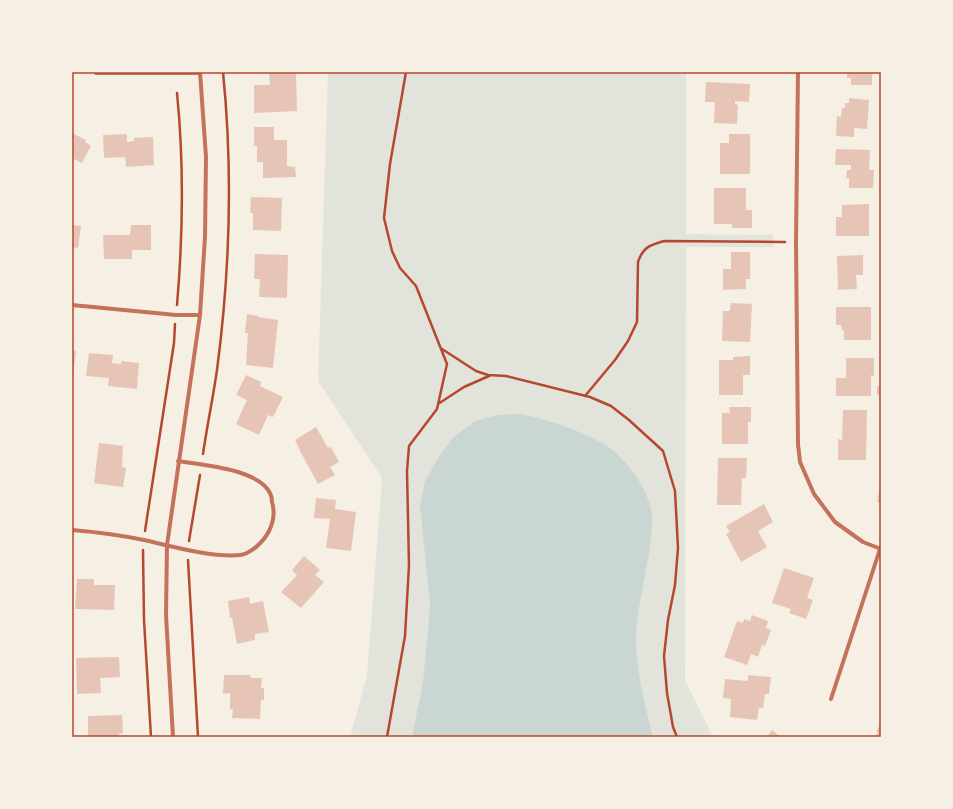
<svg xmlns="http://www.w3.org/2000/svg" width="953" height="809" viewBox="0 0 953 809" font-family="Barlow,sans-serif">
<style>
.green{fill:#e2e4dc}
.water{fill:#c9d6d2}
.building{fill:#e6c5b7}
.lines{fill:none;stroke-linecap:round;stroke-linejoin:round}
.path{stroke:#b5482f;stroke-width:2.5}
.minor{stroke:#c5725c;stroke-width:4}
.neatline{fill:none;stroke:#b5482f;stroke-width:1.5}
</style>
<rect width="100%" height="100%" fill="#f6efe4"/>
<path class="green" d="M328,72H686V234L773,235V247H686L685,680L713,737H350L367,676L382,478L318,381Z"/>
<path class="water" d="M520,414C547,419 577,429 602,443C625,456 652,492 652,519C652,558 638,596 636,636C635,668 645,705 653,737H412L423,682L428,633L430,603L420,506L425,481L440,455L453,438L475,421L497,415Z"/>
<path class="building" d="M269,72H296L297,111L254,113V85H270Z
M847,72H872V85H851V78H847Z
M706,82L750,84L749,102L735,101V104L738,105L737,124L714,123L715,102H705Z
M849,98L869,100L867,129L854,128V137L836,136L837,116L841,117L842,108H845V103H849Z
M254,127H274V140H287V166L295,167L296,177L263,178V162H257V146H254Z
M72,133L86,140L85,142L91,146L82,163L72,158Z
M127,134V142L134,141V138L153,137L154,165L126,167L125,157L104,158L103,135Z
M729,134H750V174H720V143H729Z
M836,149L870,150L869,170H874L873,188H849V178H846L847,170H851V165H835Z
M714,188H746V210H752V228H732V224H714Z
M251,197L282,198L281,231L253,230V213H250Z
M869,204V236H836V217H842V205Z
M72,225L81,226L78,248L72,247Z
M131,225H151V250H132V259H104L103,235H130Z
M731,252H750V279H746V289L723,290V269H731Z
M255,254L288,255L287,298L259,297L260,279H254Z
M863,255V275H856L857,289L838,290L837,256Z
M731,303L752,304L750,342L722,341L723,311H730Z
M836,307H871V340H844V330L842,331L841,325H836Z
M247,314L258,316V317L278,320L273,368L246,365L248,333H245Z
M72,351H76L73,376L72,375Z
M89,353L113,355L112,363L121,364V361L139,363L137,389L108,386L109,378L86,376Z
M750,356V375H743V395H719V360H733V357Z
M846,358H874V376L871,375V396H836V378H846Z
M246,375L261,382L260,386L283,397L273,417L268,415L259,435L236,424L247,400L236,395Z
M877,386H881V395H877Z
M729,407H751V422H748V444H722V413H730Z
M843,410H867L866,460H838V439L842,440Z
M316,427L328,448L331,447L339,462L330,467L335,475L318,484L300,451V450L295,440Z
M99,443L123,446L122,467L126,468L123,487L94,483Z
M718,458H747L746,478H742L741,505H717Z
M880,484H881V503L877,502Z
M316,498L336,500L335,509L356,512L351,551L326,548L330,519L314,518Z
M764,504L773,522L758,531L767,547L741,562L726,534L730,532L726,526Z
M304,556L320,570L315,575L324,582L301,608L281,592L297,575L292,570Z
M784,568L814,578L807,598L813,600L806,619L789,613L791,609L772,603Z
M77,579H94V585H115L114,610L75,609Z
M249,597L250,604L263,601L269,632L255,634V640L237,644L232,618H230L228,601Z
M752,615L768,621L766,628L771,630L765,646L762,645L758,657L751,654L747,665L724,657L737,621L743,623L744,619L750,621Z
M119,657L120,677L100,678L101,693L77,694L76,658Z
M224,675H250L251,678H262L261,688H264V700H261L260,719L232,718L233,709H230V693L223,694Z
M748,675L771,677L769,694H765L763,708H759L757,720L730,717L731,699L723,698L725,679L748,681Z
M122,715L123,733L119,734V737H88V716Z
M881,722V737H875L878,732H876Z
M772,730L781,737H767Z"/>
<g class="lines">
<path class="path" d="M177,305C183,235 184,163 177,93
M442,349L476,371L488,375L506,376L590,397L611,406L629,420L663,451L675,491L678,548L675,585L668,620L664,656L667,693L673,727L677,737
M585,396L615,360L628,341L637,322L638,262C643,247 650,245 664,241L785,242
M438,404L464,387L489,376
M203,454C207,426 213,398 217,370C230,271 233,171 223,72
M145,531L174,343L175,324
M189,541L200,475
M143,550L144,620L151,737
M188,560L198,737
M387,737L405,636L409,565L407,471L409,446L437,409L447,364L416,286L400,268L392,251L384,218L390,164L406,72"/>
<path class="minor" d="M798,72L796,242L798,444L800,462L814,494L835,522L863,542L881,549
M96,73H200
M72,305L176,315H200
M72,530C96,532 120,535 144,540C170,546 214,558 240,555C251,554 264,541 269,531C274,521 275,512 272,502C272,499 271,495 270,493C258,469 203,465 178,461
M831,699L880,549
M173,737L166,615L167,545L200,315L205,237L206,157L200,72"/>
</g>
<rect width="953" height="809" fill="none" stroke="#f6efe4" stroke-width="146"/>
<rect x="73" y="73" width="807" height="663" class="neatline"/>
</svg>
